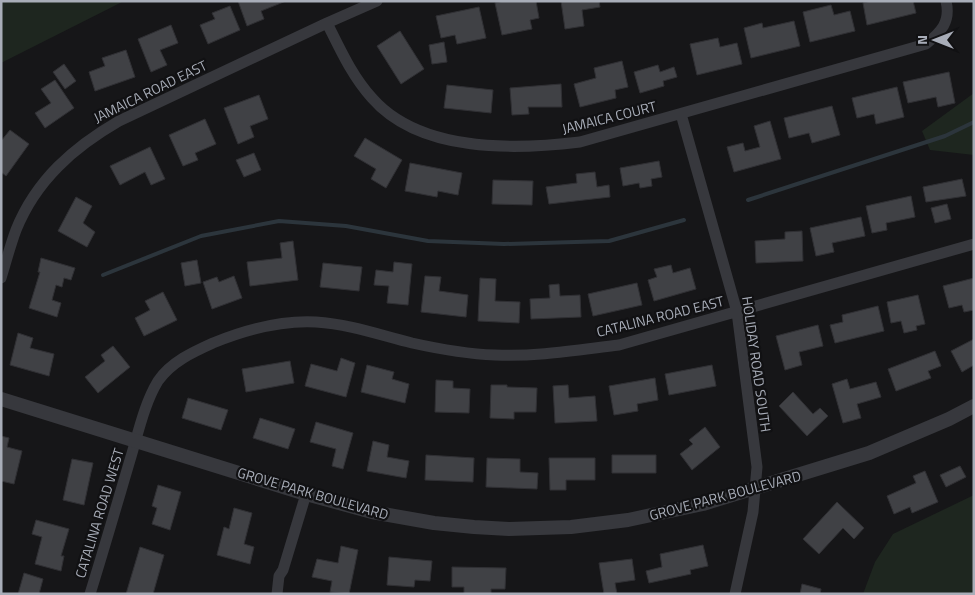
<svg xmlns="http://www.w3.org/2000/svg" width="975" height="595" viewBox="0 0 975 595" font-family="'Titillium Web',sans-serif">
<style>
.green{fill:#1e261f}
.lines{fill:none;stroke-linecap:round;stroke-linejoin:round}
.stream{stroke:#2c353c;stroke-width:4}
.building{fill:#404145;stroke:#303034}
.minor{stroke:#37383d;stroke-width:11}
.tertiary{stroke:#37383d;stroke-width:14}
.labels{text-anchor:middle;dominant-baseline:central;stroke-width:4.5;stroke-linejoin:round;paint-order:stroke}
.street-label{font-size:14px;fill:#a8adb8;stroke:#111113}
</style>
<rect width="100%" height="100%" fill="#161618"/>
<path class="green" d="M1,1H124L1,63Z
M974,93V155L930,150L922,131Z
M974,495V594H863L875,562L893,534Z"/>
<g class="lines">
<path class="stream" d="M748,200L945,136L974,122
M103,275L201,236L279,221L346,226L428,241L504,244L609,241L684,220"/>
</g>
<path class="building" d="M238,1H286L261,11L264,19L247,26Z
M504,1H536L539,18L530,20L532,29L502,35L495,3Z
M561,1H599L600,7L582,10L584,26L565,29Z
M871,1H913L916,13L867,25L863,3Z
M831,5L834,15L850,11L855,31L810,42L803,12Z
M230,6L240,30L208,44L200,25L215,19L212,13Z
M479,7L486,38L457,44L455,35L441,38L436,16Z
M794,21L800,46L751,58L744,28L762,23L763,28Z
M171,25L178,43L160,50L167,65L151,72L138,39Z
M400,31L424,69L401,84L377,46Z
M718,38L720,47L737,43L742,64L697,75L690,44Z
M444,42L447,62L432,64L429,45Z
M126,50L135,77L95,91L89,72L105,66L102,58Z
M622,61L628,87L615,90L616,98L580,107L574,84L596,78L594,68Z
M64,64L76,81L65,89L53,72Z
M658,65L660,72L674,67L677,77L663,81L664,86L640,93L634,72Z
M949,72L955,103L938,107L936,97L908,103L903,82Z
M55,80L74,108L45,128L35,113L51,103L41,89Z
M561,84L562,107H528L529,114L512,115L510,88Z
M447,85L493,90L491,113L444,108Z
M897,87L904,117L876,124L874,114L857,118L852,98Z
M259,95L268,119L250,126L254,137L238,144L224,108Z
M832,106L840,135L812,143L809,133L789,138L784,118Z
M205,119L216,144L195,153L198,160L183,166L169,135Z
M770,121L781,159L734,172L727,147L743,143L745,151L760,147L754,126Z
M10,130L29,144L6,176L1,172V141Z
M365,138L402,160L386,188L371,179L376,169L354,156Z
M150,147L165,179L151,185L145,172L120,185L110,166Z
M254,153L261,170L244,177L236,160Z
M659,161L662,177L651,179L652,186L640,188L639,183L623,186L620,168Z
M410,163L462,173L458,195L438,191L437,197L405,191Z
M595,172L597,187L609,185L610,197L549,204L546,187L577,183L576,174Z
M962,179L966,196L926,202L923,187Z
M493,180L533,181L532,205L492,204Z
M911,196L915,217L886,223L887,230L872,233L866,206Z
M76,197L92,206L83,223L95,232L87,247L58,231Z
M947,204L951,219L935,223L931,208Z
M861,217L865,236L832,243L834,252L816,256L810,228Z
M802,231L803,261L756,263L755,241L785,239V232Z
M293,241L298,280L250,286L247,262L282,258L280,243Z
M41,258L75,268L71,280L64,278L62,287L56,285L52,300L61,303L57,317L29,308L40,272H38Z
M197,260L201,283L185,286L181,263Z
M394,262L412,264L408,305L387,303L389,286L374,285L376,270L393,272Z
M323,263L362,267L359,291L320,287Z
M671,265L673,273L690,268L696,289L654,301L648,280L657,277L654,269Z
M234,276L242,298L212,309L203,282L217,277L219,282Z
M425,276L441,277L439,291L468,295L466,317L421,312Z
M480,278L496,279L495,301L520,302L519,323L478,321Z
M974,278V310L964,312L962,305L949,308L943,286Z
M637,283L642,305L593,316L588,294Z
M559,284L560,296L580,295L581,317L531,319L530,299L550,298L549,285Z
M163,292L177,320L144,336L135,318L150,310L145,301Z
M918,295L925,324L916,326L917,330L904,333L901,321L891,323L887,302Z
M878,306L884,331L835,343L830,325L843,322L842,315Z
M818,325L823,346L799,352L802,365L785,370L776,336Z
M18,333L33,338L30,348L54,354L49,376L10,365Z
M974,339V365L962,372L951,351Z
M113,346L130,367L98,393L85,377L105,361L101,355Z
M935,351L941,366L928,371L931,378L896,391L888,369Z
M341,358L355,363L346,397L305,386L311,364L337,371Z
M290,361L294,383L246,392L242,369Z
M367,365L394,372L392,379L409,384L405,403L361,392Z
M712,365L716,386L669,395L665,374Z
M655,378L658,400L637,404L638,411L614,415L609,386Z
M847,379L850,389L876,382L881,397L857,404L861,418L843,423L832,384Z
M436,380L453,381V388L470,389L469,413L435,412Z
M491,385H507V387L537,388L536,412H514V419L490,418Z
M568,385L569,398L595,396L597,421L555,423L553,386Z
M793,392L813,414L820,408L828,416L807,436L779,406Z
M188,398L228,410L221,430L182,418Z
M260,418L295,429L288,449L253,438Z
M316,422L353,433L343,469L332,466L336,449L310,442Z
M705,427L720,447L692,470L680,454L693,444L689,440Z
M1,436L9,438L7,447L22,451L14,484L1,481Z
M373,441L389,445L387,457L409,461L406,478L367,471Z
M426,455L474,458L473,482L425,480Z
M612,455H656V473H612Z
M487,458L520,459V472L538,473L537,489L486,487Z
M549,458H595V480H566V490H550Z
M72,459L93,463L84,505L63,500Z
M960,466L966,477L946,487L940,475Z
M925,471L938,502L912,513L910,507L894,514L887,496L916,483L913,476Z
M158,485L181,492L170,530L152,524L157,508L152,506Z
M837,502L864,528L854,539L843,528L819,554L803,539Z
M234,508L252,513L244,544L254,547L250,564L217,555L224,527L229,529Z
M36,520L69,529L61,556H64L61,571L35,564L42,537L32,534Z
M703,545L708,566L690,570L691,574L649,583L646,571L662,567L660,554Z
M341,546L358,550L349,594L330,592L332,581L312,577L317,559L338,563Z
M140,547L164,555L153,594H126Z
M389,557L432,561L430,581L415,580L414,587L387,585Z
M632,559L635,580L615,583L617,594H604L599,563Z
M452,567L506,568L505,589H491V594H464V587H452Z
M24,573L43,579L39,594H18Z
M802,584L821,589L820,594H800Z"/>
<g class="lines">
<path class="minor" d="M327,23C340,49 352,76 372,98C420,153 514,150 580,142L926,44C941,32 951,22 946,1
M681,114L737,312L757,467L753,512L735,594
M1,278C6,262 10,246 16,230C36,180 74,147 119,121L327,23L377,1
M90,594C104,549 117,504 130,460C138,434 144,404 158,381C171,362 193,352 213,343C245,330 281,320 316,322C349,324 380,335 412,343C439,349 467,354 495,355C536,357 577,350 619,345L974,244
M277,594L279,576L283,570L306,494"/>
<path class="tertiary" d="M1,399L306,494L372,512L434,523L474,527L509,529L571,527L628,520L703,504L869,453L949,419L974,406"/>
</g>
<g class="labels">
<g class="street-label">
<text transform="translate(150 91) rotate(-26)">JAMAICA ROAD EAST</text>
<text transform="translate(609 117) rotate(-14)">JAMAICA COURT</text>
<text transform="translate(660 316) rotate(-14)">CATALINA ROAD EAST</text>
<text transform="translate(757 364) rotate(82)">HOLIDAY ROAD SOUTH</text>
<text transform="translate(313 493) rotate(16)">GROVE PARK BOULEVARD</text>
<text transform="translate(725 495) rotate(-15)">GROVE PARK BOULEVARD</text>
<text transform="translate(99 513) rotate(-73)">CATALINA ROAD WEST</text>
</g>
</g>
<rect width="975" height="595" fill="none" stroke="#a8adb8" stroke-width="5"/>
<g transform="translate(935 40) rotate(270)" stroke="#111113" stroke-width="4" paint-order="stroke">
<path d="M0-4L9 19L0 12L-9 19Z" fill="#a8adb8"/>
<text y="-8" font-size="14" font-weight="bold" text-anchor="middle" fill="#a8adb8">N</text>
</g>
</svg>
